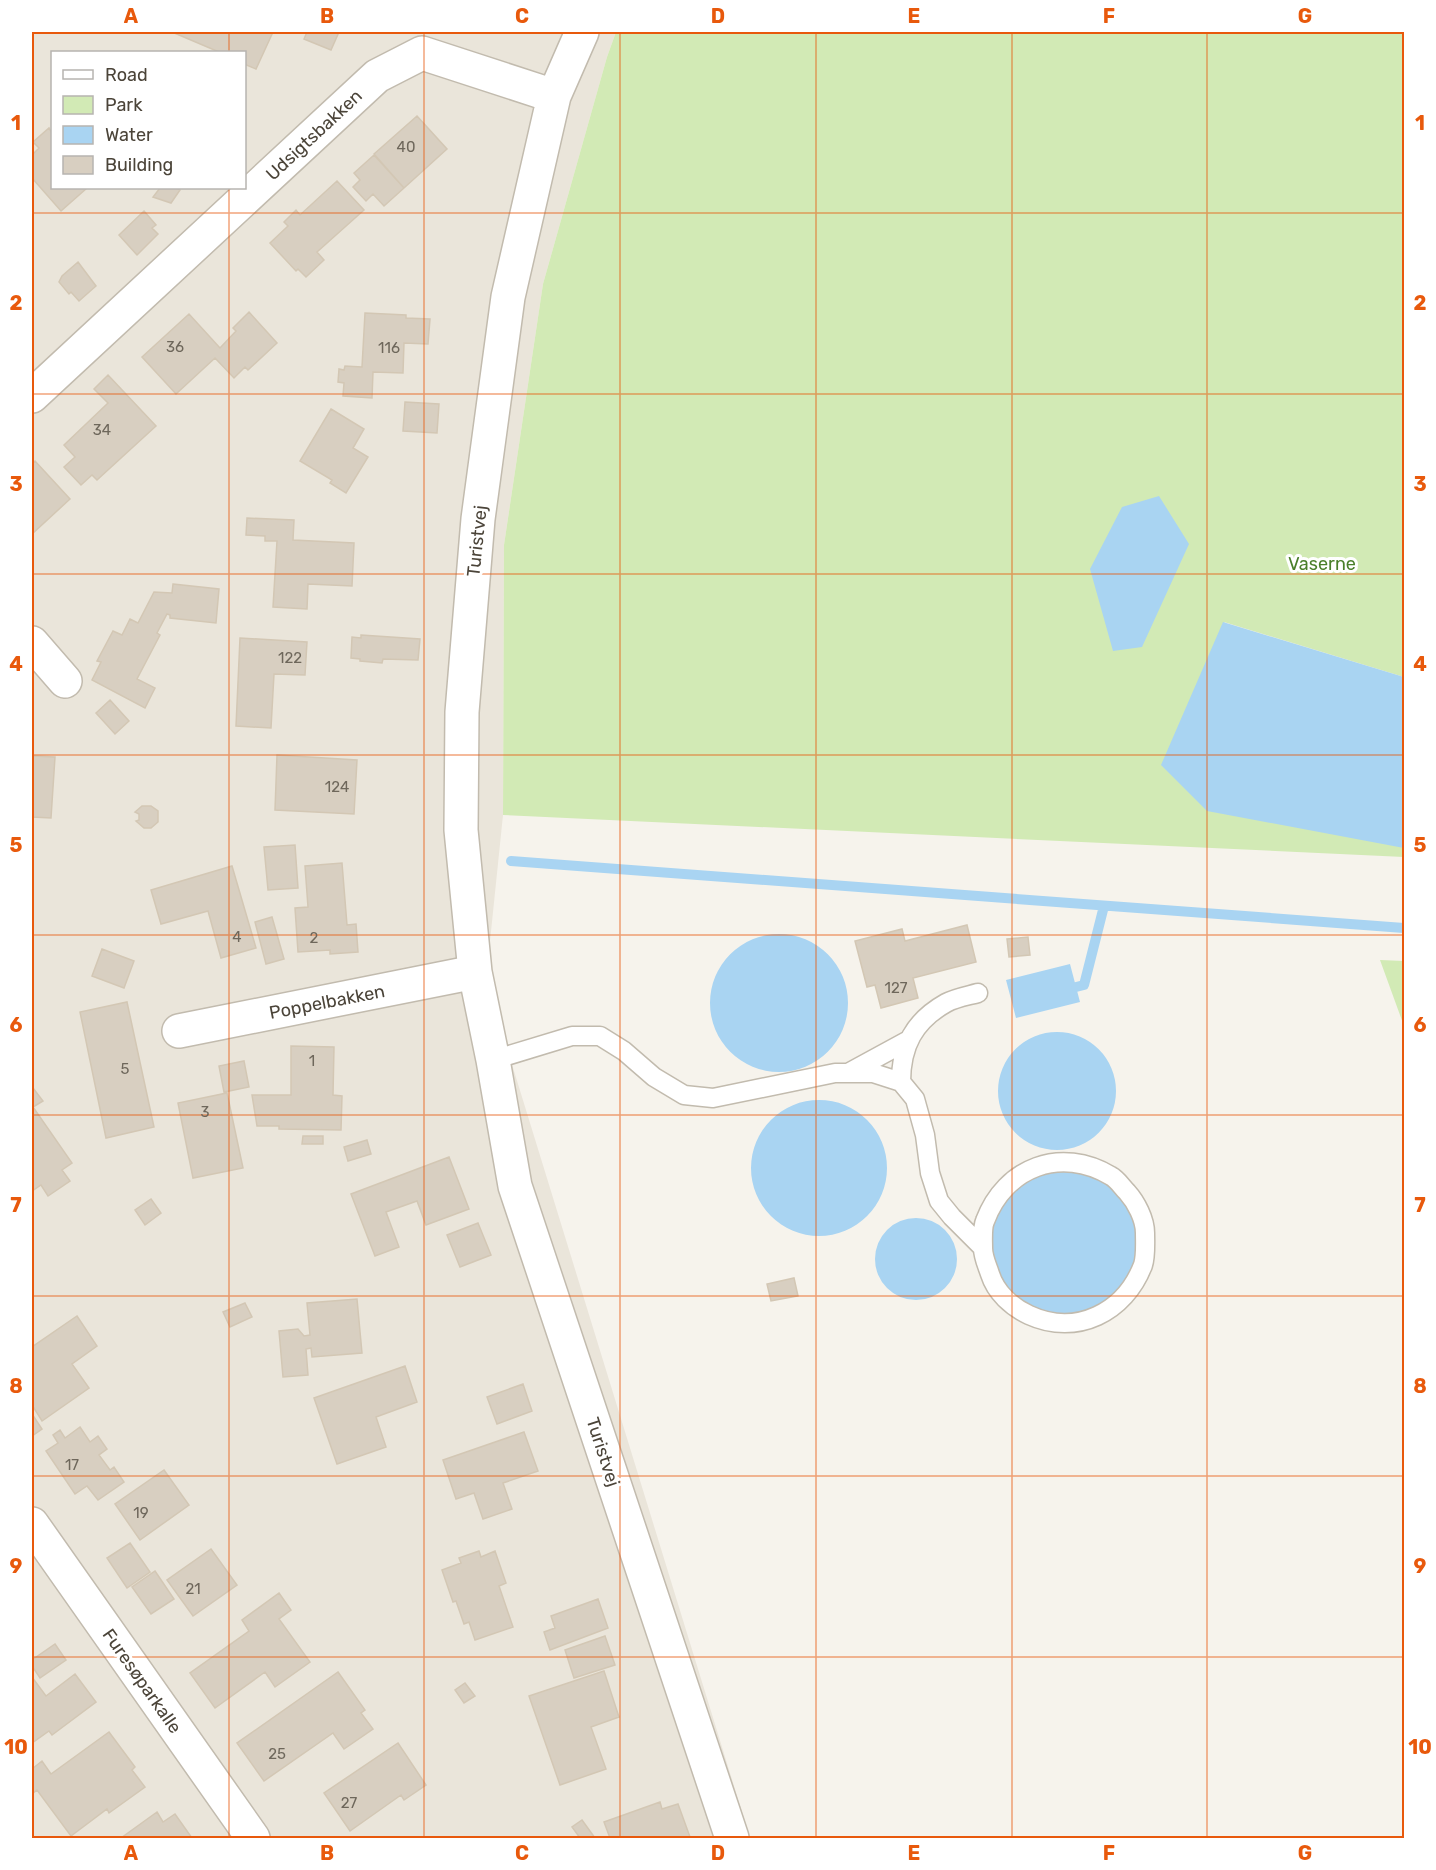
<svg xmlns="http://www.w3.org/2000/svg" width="1436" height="1870" viewBox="0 0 1436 1870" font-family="Rubik,sans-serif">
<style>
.residential{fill:#eae5da;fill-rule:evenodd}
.green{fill:#d2eab5}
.water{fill:#a9d4f2}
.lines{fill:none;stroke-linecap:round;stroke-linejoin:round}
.stream{stroke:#a9d4f2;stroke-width:10}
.building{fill:#d8cfc1;stroke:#d3c7b4;stroke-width:1.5}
.lane-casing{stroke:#c2bbae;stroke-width:21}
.street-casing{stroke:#c2bbae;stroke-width:36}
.lane{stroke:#fff;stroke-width:18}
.street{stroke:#fff;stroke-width:33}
.grid{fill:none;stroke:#e8590c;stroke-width:1.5;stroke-opacity:0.55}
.labels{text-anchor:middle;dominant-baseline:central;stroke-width:6;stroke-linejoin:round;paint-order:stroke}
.number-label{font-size:15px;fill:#6e675b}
.street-label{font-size:18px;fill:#4b4439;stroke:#fff}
.park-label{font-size:18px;fill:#4a7f2a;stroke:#fff}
.neatline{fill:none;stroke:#e8590c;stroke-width:2}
.grid-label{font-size:20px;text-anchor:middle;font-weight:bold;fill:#e8590c}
</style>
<rect width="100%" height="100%" fill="#f6f3ec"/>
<path class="residential" d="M32,32H616L607,57L543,284L504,545L503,815L486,980L750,1838H32ZM52,52H244V188H52Z"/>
<path class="green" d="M616,32H1404V677L1224,622L1404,848V857L503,815L504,545L543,284L607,57Z
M1380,960L1404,961V1026Z"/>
<path class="water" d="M1159,496L1189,544L1142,647L1113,651L1090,569L1122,507Z
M1223,622L1404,677V848L1207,811L1161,765Z
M710 1003a69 69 0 1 1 138 0a69 69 0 1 1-138 0Z
M1070,964L1080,1002L1016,1018L1006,980Z
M998 1091a59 59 0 1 1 118 0a59 59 0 1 1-118 0Z
M751 1168a68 68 0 1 1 136 0a68 68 0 1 1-136 0Z
M991 1244a73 73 0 1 1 146 0a73 73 0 1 1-146 0Z
M875 1259a41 41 0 1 1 82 0a41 41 0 1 1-82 0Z"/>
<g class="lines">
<path class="stream" d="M511,861L1404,928
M1076,987L1084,985L1104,906"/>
</g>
<path class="building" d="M172,32H273L256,69L244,64V52H219Z
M307,32H339L331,50L304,39Z
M417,116L447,149L404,188L374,154Z
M49,128L52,133V188H87L61,211L32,178V155L39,148L33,142Z
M374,155L404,188L384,206L373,194L366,201L353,187L360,180L354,173Z
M337,181L364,210L317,252L324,260L306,277L298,269L296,271L270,243L288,226L284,222L296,210L300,215Z
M160,188H176L180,190L171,203L153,197Z
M144,211L156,225L152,228L158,234L137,255L119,235Z
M78,262L96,286L79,301L71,292L69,294L59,282L62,276Z
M249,312L277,343L248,370L245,367L234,378L215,358L176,394L142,357L189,314L220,348L236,331L233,328Z
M365,313L406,315V318L430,319L428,344L404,343L403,373L373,372L372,398L343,396L344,383L338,382L339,369L344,370L345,366L362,367Z
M108,375L156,426L97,480L92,475L81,485L64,467L75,457L64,445L108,403L94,389Z
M405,402L439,404L437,433L403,431Z
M331,409L364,429L353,448L368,457L346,493L330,483L332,480L300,461Z
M35,461L70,499L32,534V464Z
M247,518L294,520L293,540L354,543L352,586L308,584L307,609L273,607L277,541H265V536L246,535Z
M173,584L219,589L216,623L170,618V615L167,614L157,633L160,635L137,679L155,688L145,708L92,680L101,662L97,661L113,631L122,635L130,619L138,623L154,592L172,593Z
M361,635L420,639L418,660L383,659L382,663L360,661V659L351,658L352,637L361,638Z
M240,638L307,642L305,675L274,674L271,728L236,726Z
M110,700L129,721L115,734L96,713Z
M277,755L357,760L354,814L275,810Z
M32,756L55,757L51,818L32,817Z
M142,806H151L158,811V822L151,828H144L136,821L139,820V814L135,812Z
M295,845L298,888L268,890L264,847Z
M342,863L347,925L356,924L358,952L330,954V950L298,952L295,908L308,907L305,866Z
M232,866L256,948L221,958L208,911L161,924L151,890Z
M272,917L284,959L266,964L255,922Z
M967,925L976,962L913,978L918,998L881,1008L875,985L867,987L855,941L902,929L905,941Z
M1028,937L1030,955L1009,957L1007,939Z
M102,949L134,961L124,988L92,976Z
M127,1002L154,1127L106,1138L80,1012Z
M291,1046L334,1047L333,1095L342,1096L341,1130L279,1129V1126H257L252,1095H291Z
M244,1061L249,1087L224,1092L219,1066Z
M33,1088L43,1101L33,1107L72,1163L62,1170L70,1181L48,1196L41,1185L32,1191Z
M227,1093L243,1168L193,1178L178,1103Z
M303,1136H323V1144H302Z
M367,1140L371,1154L348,1161L344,1147Z
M449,1157L469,1209L426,1225L417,1201L386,1212L399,1247L375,1256L351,1194Z
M151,1199L161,1213L145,1225L135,1210Z
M478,1223L491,1255L460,1267L447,1235Z
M794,1278L798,1296L771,1301L767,1284Z
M357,1299L362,1353L312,1357L311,1348L306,1349L308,1375L283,1377L279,1331L298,1329L304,1336L310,1335L307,1303Z
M245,1303L252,1317L230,1327L223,1312Z
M77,1316L97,1346L72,1364L89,1388L42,1421L32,1405V1347Z
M405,1366L417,1402L376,1417L386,1447L337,1464L314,1398Z
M523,1384L532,1411L497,1424L487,1397Z
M32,1414L42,1429L32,1436Z
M80,1427L90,1442L98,1436L107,1449L99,1455L110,1470L114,1467L124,1482L98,1500L87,1486L75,1494L46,1451L58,1443L53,1435L60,1430L65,1438Z
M524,1432L538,1471L503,1483L512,1509L483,1519L474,1493L456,1499L443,1460Z
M164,1470L189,1505L140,1540L115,1504Z
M130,1543L150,1572L127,1588L107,1558Z
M211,1549L237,1585L193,1616L167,1580Z
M479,1551L481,1557L495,1551L506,1583L499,1586L513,1627L475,1640L469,1622L464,1624L456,1601L453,1602L442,1570L461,1563L459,1558Z
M155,1571L174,1599L151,1614L132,1587Z
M279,1593L291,1610L279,1619L310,1662L275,1687L265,1672L215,1708L190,1673L249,1631L242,1620Z
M598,1599L608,1628L550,1650L544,1632L555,1628L551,1616Z
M605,1636L615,1665L574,1678L565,1650Z
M55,1644L66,1660L40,1678L32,1666V1660Z
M604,1671L619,1717L591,1727L606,1769L560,1785L529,1696Z
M338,1672L365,1710L361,1713L373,1729L344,1749L333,1733L264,1781L237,1743Z
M75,1674L96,1702L52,1735L49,1731L32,1743V1677L46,1696Z
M465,1683L475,1696L464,1703L455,1690Z
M109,1732L135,1767L132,1770L145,1787L109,1813L107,1809L71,1836L37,1790L32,1794V1769L42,1761L51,1774Z
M398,1743L426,1785L404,1800L401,1795L350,1831L324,1793Z
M660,1802L662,1809L678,1804L690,1837L610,1838L604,1822Z
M157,1812L163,1822L175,1814L192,1838H121Z
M582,1820L595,1838H580L572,1827Z"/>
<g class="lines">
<g class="lane-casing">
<path id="lane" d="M493,1060L572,1036H600L624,1051L654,1077L684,1095L713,1098L835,1073H873L901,1082L915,1099L925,1135L930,1173L939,1201L952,1217L983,1248C983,1257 987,1265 990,1274C996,1293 1012,1307 1029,1315C1077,1337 1125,1312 1143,1265C1146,1256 1145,1242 1145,1233C1145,1219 1136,1202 1127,1192C1122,1187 1117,1179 1111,1176C1061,1146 1005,1167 985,1221C982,1228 983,1239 983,1248
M850,1072L907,1041
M901,1082C901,1046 914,1021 946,1003C955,998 967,996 978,993"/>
</g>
<g class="street-casing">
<path id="street" d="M582,32L554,96L508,297L478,519L462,712L461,830L475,972L493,1060L515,1186L732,1838
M32,396L377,76L422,53L554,96
M32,643L65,681
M179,1031L475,972
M32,1524L253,1838"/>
</g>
<use href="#lane" class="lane"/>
<use href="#street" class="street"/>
</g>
<path class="grid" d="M229,32V52M424,32V1838M620,32V1838M816,32V1838M1012,32V1838M1207,32V1838M229,188V1838M32,213H1404M32,394H1404M32,574H1404M32,755H1404M32,935H1404M32,1115H1404M32,1296H1404M32,1476H1404M32,1657H1404"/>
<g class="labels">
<g class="number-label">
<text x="406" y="147">40</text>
<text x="175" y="347">36</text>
<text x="389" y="348">116</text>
<text x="102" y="430">34</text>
<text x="290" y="658">122</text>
<text x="337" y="787">124</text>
<text x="237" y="937">4</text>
<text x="314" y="938">2</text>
<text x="896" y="988">127</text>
<text x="312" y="1061">1</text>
<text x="125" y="1069">5</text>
<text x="205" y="1112">3</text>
<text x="72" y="1465">17</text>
<text x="141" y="1513">19</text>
<text x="193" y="1589">21</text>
<text x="277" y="1754">25</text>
<text x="349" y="1803">27</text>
</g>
<g class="street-label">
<text transform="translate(314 135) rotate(-43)">Udsigtsbakken</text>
<text transform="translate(477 541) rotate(-84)">Turistvej</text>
<text transform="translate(327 1002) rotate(-11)">Poppelbakken</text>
<text transform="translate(603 1452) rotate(72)">Turistvej</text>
<text transform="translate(142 1681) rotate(55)">Furesøparkalle</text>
</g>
<g class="park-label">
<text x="1322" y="564">Vaserne</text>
</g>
</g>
<rect width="1436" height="1870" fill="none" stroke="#ffffff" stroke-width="66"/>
<rect x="51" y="51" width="195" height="138" fill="#ffffff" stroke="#b7b4b0" stroke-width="1.5"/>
<rect x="63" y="70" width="30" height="9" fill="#ffffff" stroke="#b7b4b0" stroke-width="1.5"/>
<text x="105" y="81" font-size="18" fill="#4b4439">Road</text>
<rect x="63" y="96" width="30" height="18" fill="#d2eab5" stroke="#b7b4b0" stroke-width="1.5"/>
<text x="105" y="111" font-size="18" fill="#4b4439">Park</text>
<rect x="63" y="126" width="30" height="18" fill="#a9d4f2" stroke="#b7b4b0" stroke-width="1.5"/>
<text x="105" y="141" font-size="18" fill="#4b4439">Water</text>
<rect x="63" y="156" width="30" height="18" fill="#d8cfc1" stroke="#b7b4b0" stroke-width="1.5"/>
<text x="105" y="171" font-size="18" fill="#4b4439">Building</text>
<rect x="33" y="33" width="1370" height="1804" class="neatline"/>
<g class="grid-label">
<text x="131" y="23">A</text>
<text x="327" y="23">B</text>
<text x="522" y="23">C</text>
<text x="718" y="23">D</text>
<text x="914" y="23">E</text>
<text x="1109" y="23">F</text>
<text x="1305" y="23">G</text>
<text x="16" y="130">1</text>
<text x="1420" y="130">1</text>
<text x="16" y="310">2</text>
<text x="1420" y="310">2</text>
<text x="16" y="491">3</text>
<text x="1420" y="491">3</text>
<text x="16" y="671">4</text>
<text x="1420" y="671">4</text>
<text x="16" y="852">5</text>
<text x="1420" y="852">5</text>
<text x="16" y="1032">6</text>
<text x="1420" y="1032">6</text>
<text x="16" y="1212">7</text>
<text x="1420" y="1212">7</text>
<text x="16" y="1393">8</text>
<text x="1420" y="1393">8</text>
<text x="16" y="1573">9</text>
<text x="1420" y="1573">9</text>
<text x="16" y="1754">10</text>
<text x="1420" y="1754">10</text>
<text x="131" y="1860">A</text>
<text x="327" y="1860">B</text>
<text x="522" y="1860">C</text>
<text x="718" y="1860">D</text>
<text x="914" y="1860">E</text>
<text x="1109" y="1860">F</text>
<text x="1305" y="1860">G</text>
</g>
</svg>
